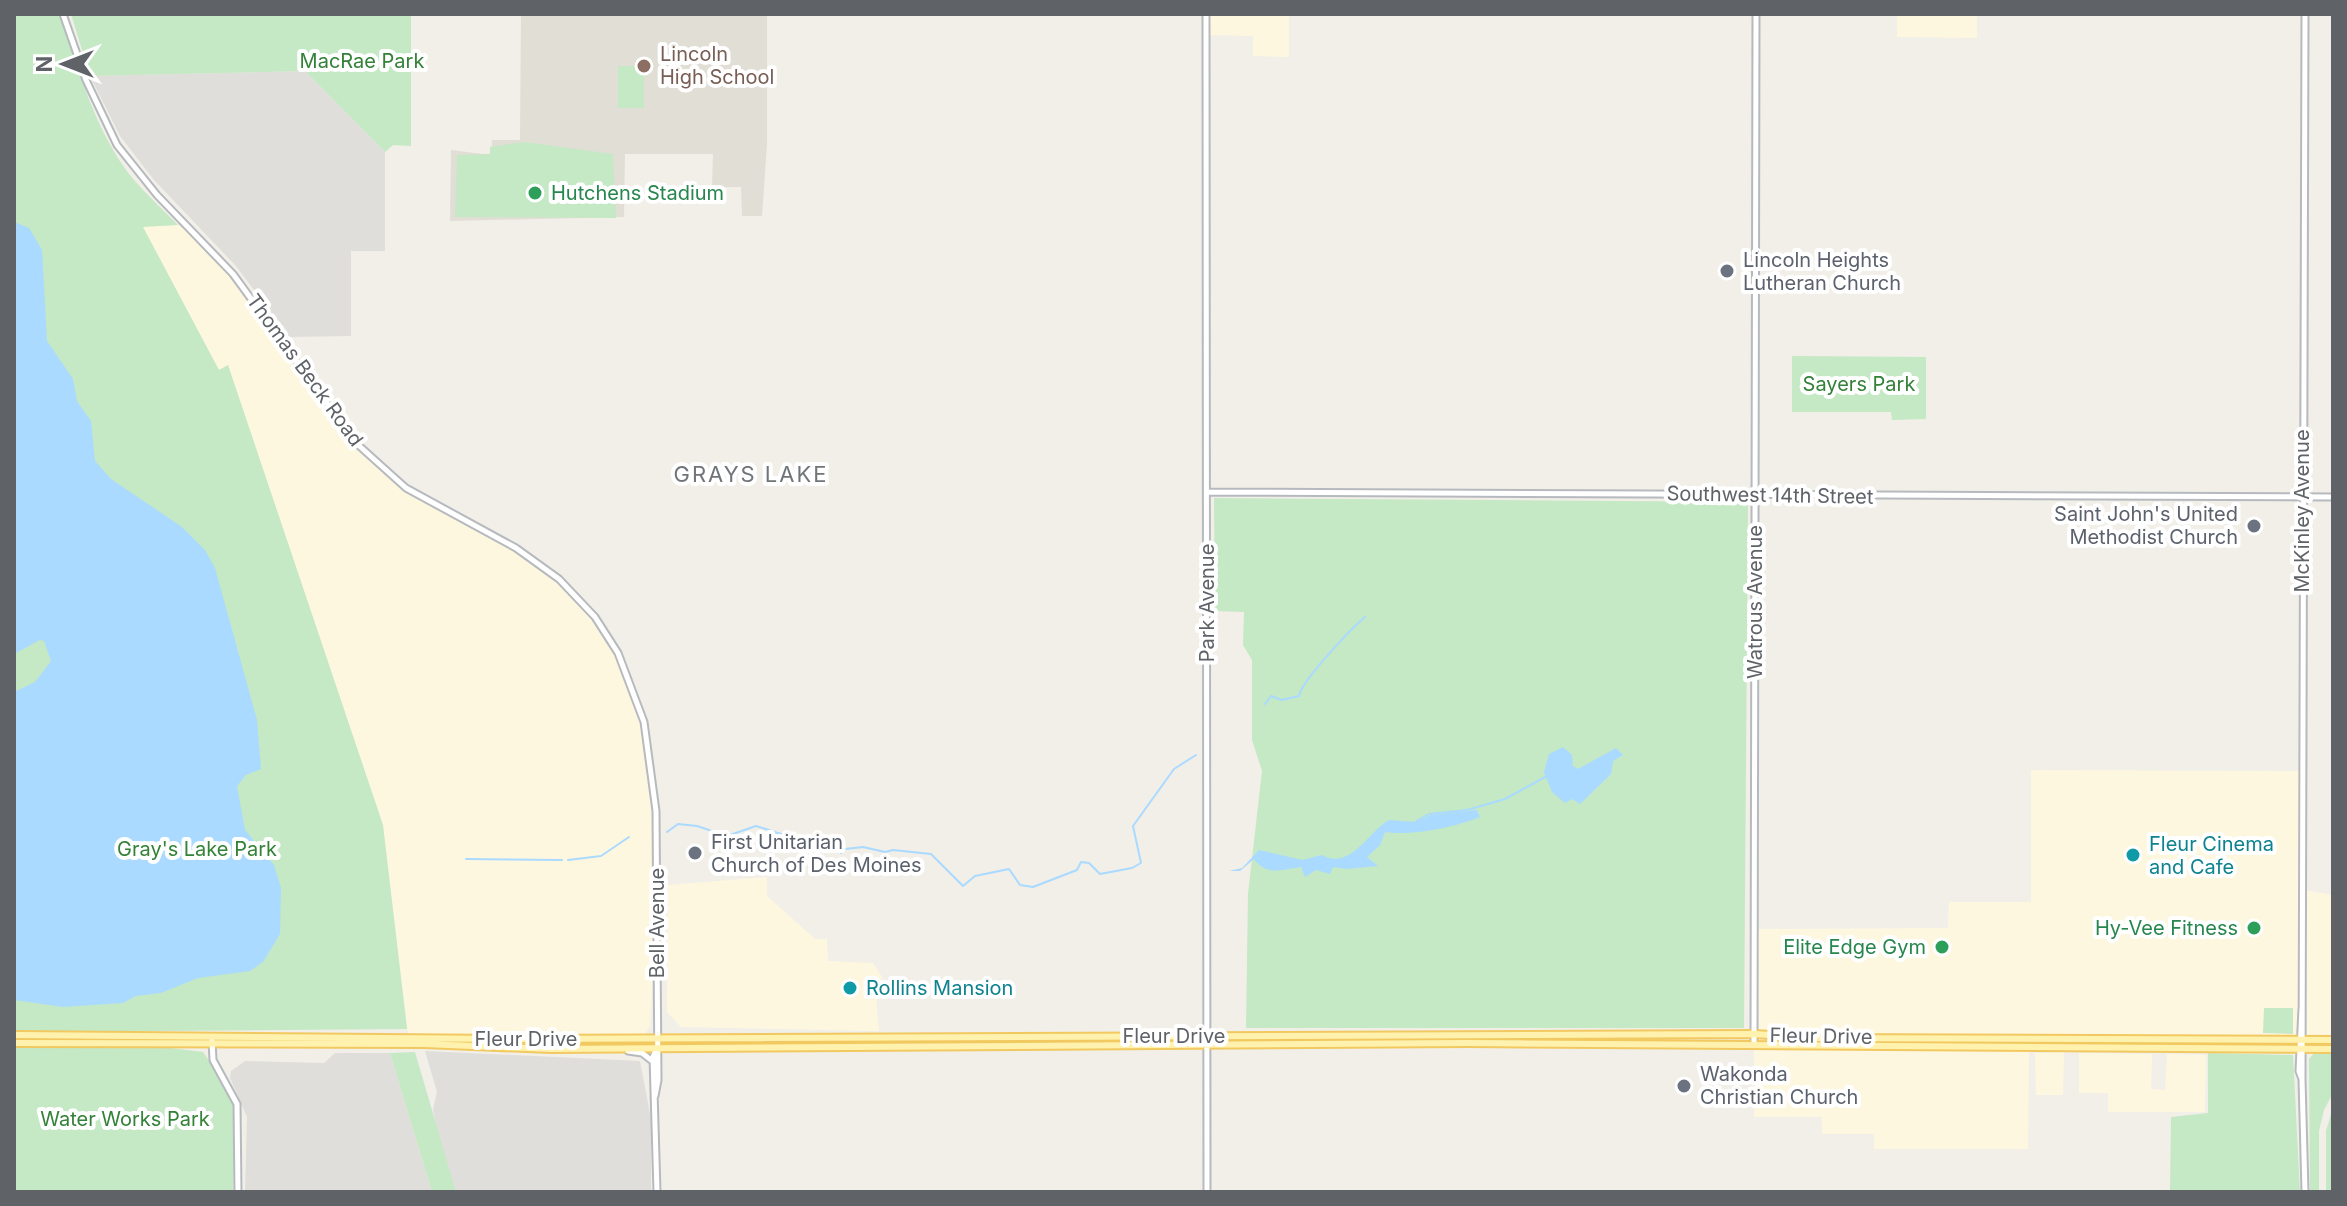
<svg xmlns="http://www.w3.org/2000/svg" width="2347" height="1206" viewBox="0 0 2347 1206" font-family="Inter,sans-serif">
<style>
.commercial{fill:#fef7e0}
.industrial{fill:#e0deda}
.education{fill:#e1ded6}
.green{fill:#c5e8c5}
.water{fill:#aadaff}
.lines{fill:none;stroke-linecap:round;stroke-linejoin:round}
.stream{stroke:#aadaff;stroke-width:2}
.secondary-casing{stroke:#b6babf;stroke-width:9}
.primary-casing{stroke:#f2c960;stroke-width:10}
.secondary{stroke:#fff;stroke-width:5}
.primary{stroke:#fff2af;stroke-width:6}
.education-dot{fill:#8d6e63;stroke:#fff;stroke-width:3}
.leisure-dot{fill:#2e9e5b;stroke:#fff;stroke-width:3}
.worship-dot{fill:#6b7280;stroke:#fff;stroke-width:3}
.culture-dot{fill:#0f9aa8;stroke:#fff;stroke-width:3}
.labels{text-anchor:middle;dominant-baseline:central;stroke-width:8;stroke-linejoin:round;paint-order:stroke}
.education-label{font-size:20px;fill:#785e54;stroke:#fff;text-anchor:start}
.park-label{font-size:20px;fill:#348238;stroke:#fff}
.leisure-label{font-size:20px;fill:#27864d;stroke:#fff;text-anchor:end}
.worship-label{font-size:20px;fill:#5b616d;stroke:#fff;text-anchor:start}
.street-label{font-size:20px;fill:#5f6368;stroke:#fff}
.culture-label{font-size:20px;fill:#0d838f;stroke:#fff;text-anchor:start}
.neighbourhood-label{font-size:22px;letter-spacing:2px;fill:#70757a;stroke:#fff}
</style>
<rect width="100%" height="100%" fill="#f1efe8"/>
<path class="commercial" d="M1206,14H1289V57L1253,56V36L1207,35Z
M1897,14H1977V38L1897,37Z
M178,225L199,239L233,274L356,443L396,481L516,548L578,597L618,653L644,722L655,797L657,900L650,1026L644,1035L422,1038L421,1033H408L383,825L228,366L219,370L142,226Z
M2031,770L2302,771L2303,890L2333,895V1040L1754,1034V929L1948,928L1949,902H2031Z
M767,877V896L815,939H827L828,961L873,963L882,977L876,996L879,1031L681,1027L667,1012L668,885Z
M1754,1045L2029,1047L2028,1149H1874V1134H1822V1117H1754Z
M2064,1052L2063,1095H2036L2035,1053Z
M2079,1053L2152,1054L2151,1089L2165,1090L2167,1054L2206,1055L2205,1112H2108V1093H2079Z"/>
<path class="industrial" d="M305,71L385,152V251H351V336L289,337L236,266L154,180L120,136L90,76Z
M425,1051L640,1061L651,1119V1192H456L439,1143L433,1109L437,1092Z
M335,1053H390L432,1192H245L247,1117L230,1078L231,1071L245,1061L324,1063Z"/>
<path class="education" d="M521,14H767V144L762,216H742L741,187H712L713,154H625L624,217L450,221L451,150L491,155L492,140H520Z"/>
<path class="green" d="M14,14H60C79,70 95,133 134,180C147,195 163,210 178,225L143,227L219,370L228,365L383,825L407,1029L14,1032Z
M71,14H411V146L393,145L385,152L305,71L90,76Z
M618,66H644V108H618Z
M524,142L613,154L616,218L455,217L457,155L490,154V147Z
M1792,356L1926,357V419L1892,420L1891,412H1792Z
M1214,498L1748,502L1744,1028H1246L1248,894L1262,771L1252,740V660L1243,645L1244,612L1215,611Z
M2264,1008H2293V1034L2263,1033Z
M14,1045L154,1046L203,1052L232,1094L235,1107L233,1192H14Z
M2316,1051L2333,1052V1093L2324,1110L2319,1131V1192H2310L2309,1059Z
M415,1052L456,1192H432L390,1053Z
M2208,1053L2293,1055L2300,1192H2170L2171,1117L2208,1113Z
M2333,1107V1192H2326V1131Z"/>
<path class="water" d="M14,222L29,228L42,250L47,341L73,379L77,401L91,421L95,461L111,479L182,527L205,550L215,568L257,720L261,769L246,775L237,786L245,830L274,865L281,888L280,934L263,962L250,971L198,978L161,993L136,996L123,1003L63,1007L14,1000V692L35,682L51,661L44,641L40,640L14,654Z
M1563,747L1572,755L1573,766L1578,769L1616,748L1623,755L1613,761L1611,774L1580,804L1572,799L1565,803L1552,792L1544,772L1549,754Z
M1477,810L1480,817C1453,828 1410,836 1385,832L1380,845L1367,857L1378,866L1346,869L1333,867L1330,874L1316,870L1305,877L1301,867C1283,869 1267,877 1254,859L1240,871H1229L1242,868L1259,850L1302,860L1322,855C1350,871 1368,832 1389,820L1416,822L1431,815Z"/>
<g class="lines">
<path class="stream" d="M1265,704L1271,696L1282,700L1299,696C1301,681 1353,627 1365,617
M1415,822L1429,814L1467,810L1505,799L1545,777
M667,832L678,824L697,826L727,836L756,826L831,850
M841,853L845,849L863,847L885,852L893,850L931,854L963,886L975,876L1009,869L1020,885L1033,887L1077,870L1081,862L1089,863L1100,874L1132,868L1141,863L1133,826L1174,769L1196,755
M466,859L562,860
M568,860L601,856L629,837"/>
<g class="secondary-casing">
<path id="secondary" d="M63,14L86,80L117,145L157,195L233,274L356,443L406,488L516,548L559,579L595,617L618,653L644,722L656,811L658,1080L655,1096
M1206,14L1207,1192
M1208,492L2333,497
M2302,1008L2299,1071L2302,1079L2305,1192
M212,1041L213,1060L237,1104L238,1192
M1754,1045L1756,14
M656,1050L653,1057L657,1192
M628,1051L642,1053L651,1060
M2302,1079L2305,14"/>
</g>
<g class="primary-casing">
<path id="primary" d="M14,1035L509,1039L1754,1034L1818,1038L2333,1040
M14,1043L424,1044L551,1049L1468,1043L2333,1049"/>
</g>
<use href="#secondary" class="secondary"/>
<use href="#primary" class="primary"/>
</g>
<circle class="education-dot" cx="644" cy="66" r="8"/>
<g class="leisure-dot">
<circle cx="535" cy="193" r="8"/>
<circle cx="2254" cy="928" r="8"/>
<circle cx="1942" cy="947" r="8"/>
</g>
<g class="worship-dot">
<circle cx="1727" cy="271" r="8"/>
<circle cx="2254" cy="526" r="8"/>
<circle cx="695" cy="853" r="8"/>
<circle cx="1684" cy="1086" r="8"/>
</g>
<g class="culture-dot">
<circle cx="2133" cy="855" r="8"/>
<circle cx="850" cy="988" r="8"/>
</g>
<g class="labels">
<g class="education-label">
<text x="660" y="54">Lincoln<tspan x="660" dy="23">High School</tspan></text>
</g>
<g class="park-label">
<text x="362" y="61">MacRae Park</text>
<text x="1859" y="384">Sayers Park</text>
<text x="197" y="849">Gray's Lake Park</text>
<text x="125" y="1119">Water Works Park</text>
</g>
<g class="leisure-label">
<text x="551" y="193" text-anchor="start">Hutchens Stadium</text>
<text x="2238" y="928">Hy-Vee Fitness</text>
<text x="1926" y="947">Elite Edge Gym</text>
</g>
<g class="worship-label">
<text x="1743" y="260">Lincoln Heights<tspan x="1743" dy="23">Lutheran Church</tspan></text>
<text x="2238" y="514" text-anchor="end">Saint John's United<tspan x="2238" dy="23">Methodist Church</tspan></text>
<text x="711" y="842">First Unitarian<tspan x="711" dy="23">Church of Des Moines</tspan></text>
<text x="1700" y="1074">Wakonda<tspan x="1700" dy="23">Christian Church</tspan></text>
</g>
<g class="street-label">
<text transform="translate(305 370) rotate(54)">Thomas Beck Road</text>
<text transform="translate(1770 495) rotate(1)">Southwest 14th Street</text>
<text transform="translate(2302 511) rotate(-90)">McKinley Avenue</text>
<text transform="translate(1755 602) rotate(-90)">Watrous Avenue</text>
<text transform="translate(1207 603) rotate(-90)">Park Avenue</text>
<text transform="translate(657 923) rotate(-90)">Bell Avenue</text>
<text x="1174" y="1036">Fleur Drive</text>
<text transform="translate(1821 1036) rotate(1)">Fleur Drive</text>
<text x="526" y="1039">Fleur Drive</text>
</g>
<g class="culture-label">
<text x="2149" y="844">Fleur Cinema<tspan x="2149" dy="23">and Cafe</tspan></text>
<text x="866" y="988">Rollins Mansion</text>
</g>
<g class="neighbourhood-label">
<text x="751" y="474">GRAYS LAKE</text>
</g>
</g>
<rect width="2347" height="1206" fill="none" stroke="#5f6368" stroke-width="32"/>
<g transform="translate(64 64) rotate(270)" stroke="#ffffff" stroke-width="6" paint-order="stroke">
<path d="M0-6L14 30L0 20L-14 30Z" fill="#5f6368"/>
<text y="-12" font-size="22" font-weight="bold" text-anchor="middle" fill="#5f6368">N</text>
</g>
</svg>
